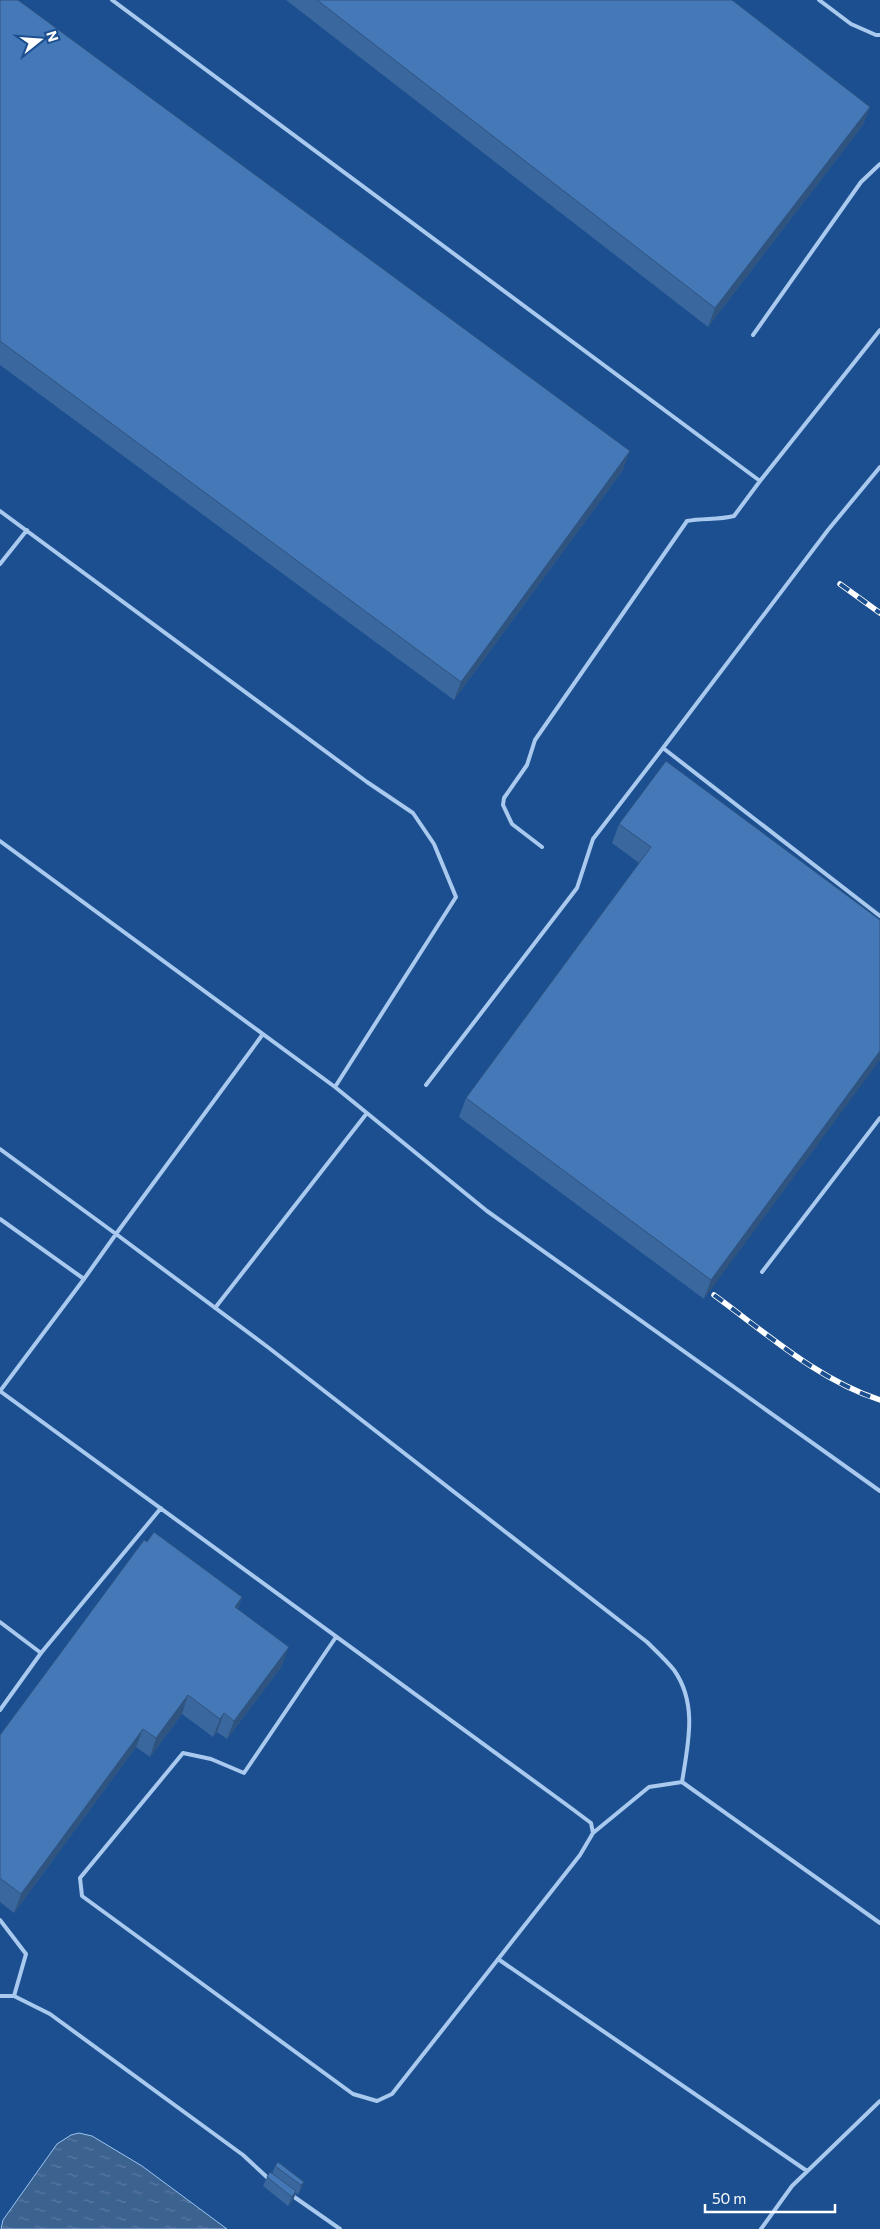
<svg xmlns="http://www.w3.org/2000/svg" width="880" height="2229" viewBox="0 0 880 2229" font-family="Commissioner,sans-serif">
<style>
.water{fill:url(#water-ripples);stroke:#9cc4f0}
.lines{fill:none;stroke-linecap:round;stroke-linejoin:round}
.service{stroke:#a9c9ee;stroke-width:4}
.rail-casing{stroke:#fff;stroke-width:5.5}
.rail{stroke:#1b4f8f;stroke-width:4;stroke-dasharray:11;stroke-linecap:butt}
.wall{fill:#3a679d}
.shaded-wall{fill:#305480}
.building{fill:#4478b7;stroke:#305480}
</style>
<defs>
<pattern id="water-ripples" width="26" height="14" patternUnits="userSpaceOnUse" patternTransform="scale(1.25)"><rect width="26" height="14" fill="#3c6290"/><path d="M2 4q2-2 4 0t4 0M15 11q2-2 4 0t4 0" fill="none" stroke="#597aa1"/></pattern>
</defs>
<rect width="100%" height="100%" fill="#1b4f8f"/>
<path class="water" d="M79,2133L92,2136L142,2166L227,2229H1L3,2220L57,2144L71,2135Z"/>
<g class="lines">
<path class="service" d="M112,0L760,481L880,330
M819,0L851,24L876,35H880
M753,335L861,182L880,164
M880,467L828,530L663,748L880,916
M0,511L367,782L413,813L434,844L456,897L335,1087L487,1211L880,1491
M0,564L27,530
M0,841L335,1087
M542,847L512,824L503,805L504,798L527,765L535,740L687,521C703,518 718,520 734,516L760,481
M426,1085L577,888L593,839L663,748
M0,1149L116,1234L263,1034
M0,1219L84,1279L0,1391L571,1808L591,1823L593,1833L580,1855L392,2094L377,2101L353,2094L82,1896L80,1878L183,1753L211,1759L244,1773L336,1637
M762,1272L880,1118
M84,1279L116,1234L269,1348L647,1642C656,1651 666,1660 674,1670C698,1704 688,1744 682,1782
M215,1308L367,1113
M0,1622L41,1653L0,1710
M41,1653L161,1508
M593,1833L649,1787L682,1782L880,1923
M0,1920L26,1954L14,1996
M498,1959L807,2171
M0,1996H14L50,2014L243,2155L270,2180
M290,2194L340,2229
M761,2229L792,2186L880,2101"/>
<g class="rail-casing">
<path id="rail" d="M840,584L880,613
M714,1295C766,1333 818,1380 880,1400"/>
</g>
<use href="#rail" class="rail"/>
</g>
<path class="wall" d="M0,0L623,470L454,700L0,365Z
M286,0H732L870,107L863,125L708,327Z
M619,824L880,920L704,1299L459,1117L466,1098L639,863L612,843Z
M147,1542L242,1597L238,1609L282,1666L227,1739L217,1732L213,1737L182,1714L150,1757L136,1747L14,1913L0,1902V1735Z
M275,2166L304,2182L300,2191L298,2195L296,2193L293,2200L288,2206L263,2186L267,2177L272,2174Z"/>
<path class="shaded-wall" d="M870,107L863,125L708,327L715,308Z
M630,451L623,470L454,700L461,682Z
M880,1051V1060L704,1299L711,1280Z
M242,1597L235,1616V1607Z
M289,1647L282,1666L227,1739L234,1721Z
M188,1695L182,1714L150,1757L156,1738Z
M224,1713L217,1732L213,1737L220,1719Z
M143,1729L136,1747L14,1913L21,1894Z
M304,2182L300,2191L298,2195L301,2185Z
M296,2191L293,2200L288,2206L292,2197Z"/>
<path class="building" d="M0,0H18L630,451L461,682L0,341Z
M317,0H732L870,107L715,308Z
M666,761L880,920V1051L711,1280L466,1098L651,847L619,824Z
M154,1532L242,1597L235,1607L289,1647L234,1721L224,1713L220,1719L188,1695L156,1738L143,1729L21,1894L0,1878V1735L144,1540L147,1542Z
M278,2162L304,2182L301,2185L275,2166Z
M270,2172L296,2191L292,2197L267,2177Z"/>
<g transform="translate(40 40) rotate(73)" stroke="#1b4f8f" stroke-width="4" paint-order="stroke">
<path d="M0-4L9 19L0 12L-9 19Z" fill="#ffffff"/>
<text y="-8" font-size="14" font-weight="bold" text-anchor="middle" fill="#ffffff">N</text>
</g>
<path d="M705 2204v8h130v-8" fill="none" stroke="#ffffff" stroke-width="2.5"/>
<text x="712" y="2204" font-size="15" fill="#ffffff" stroke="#1b4f8f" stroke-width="4" paint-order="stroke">50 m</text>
</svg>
